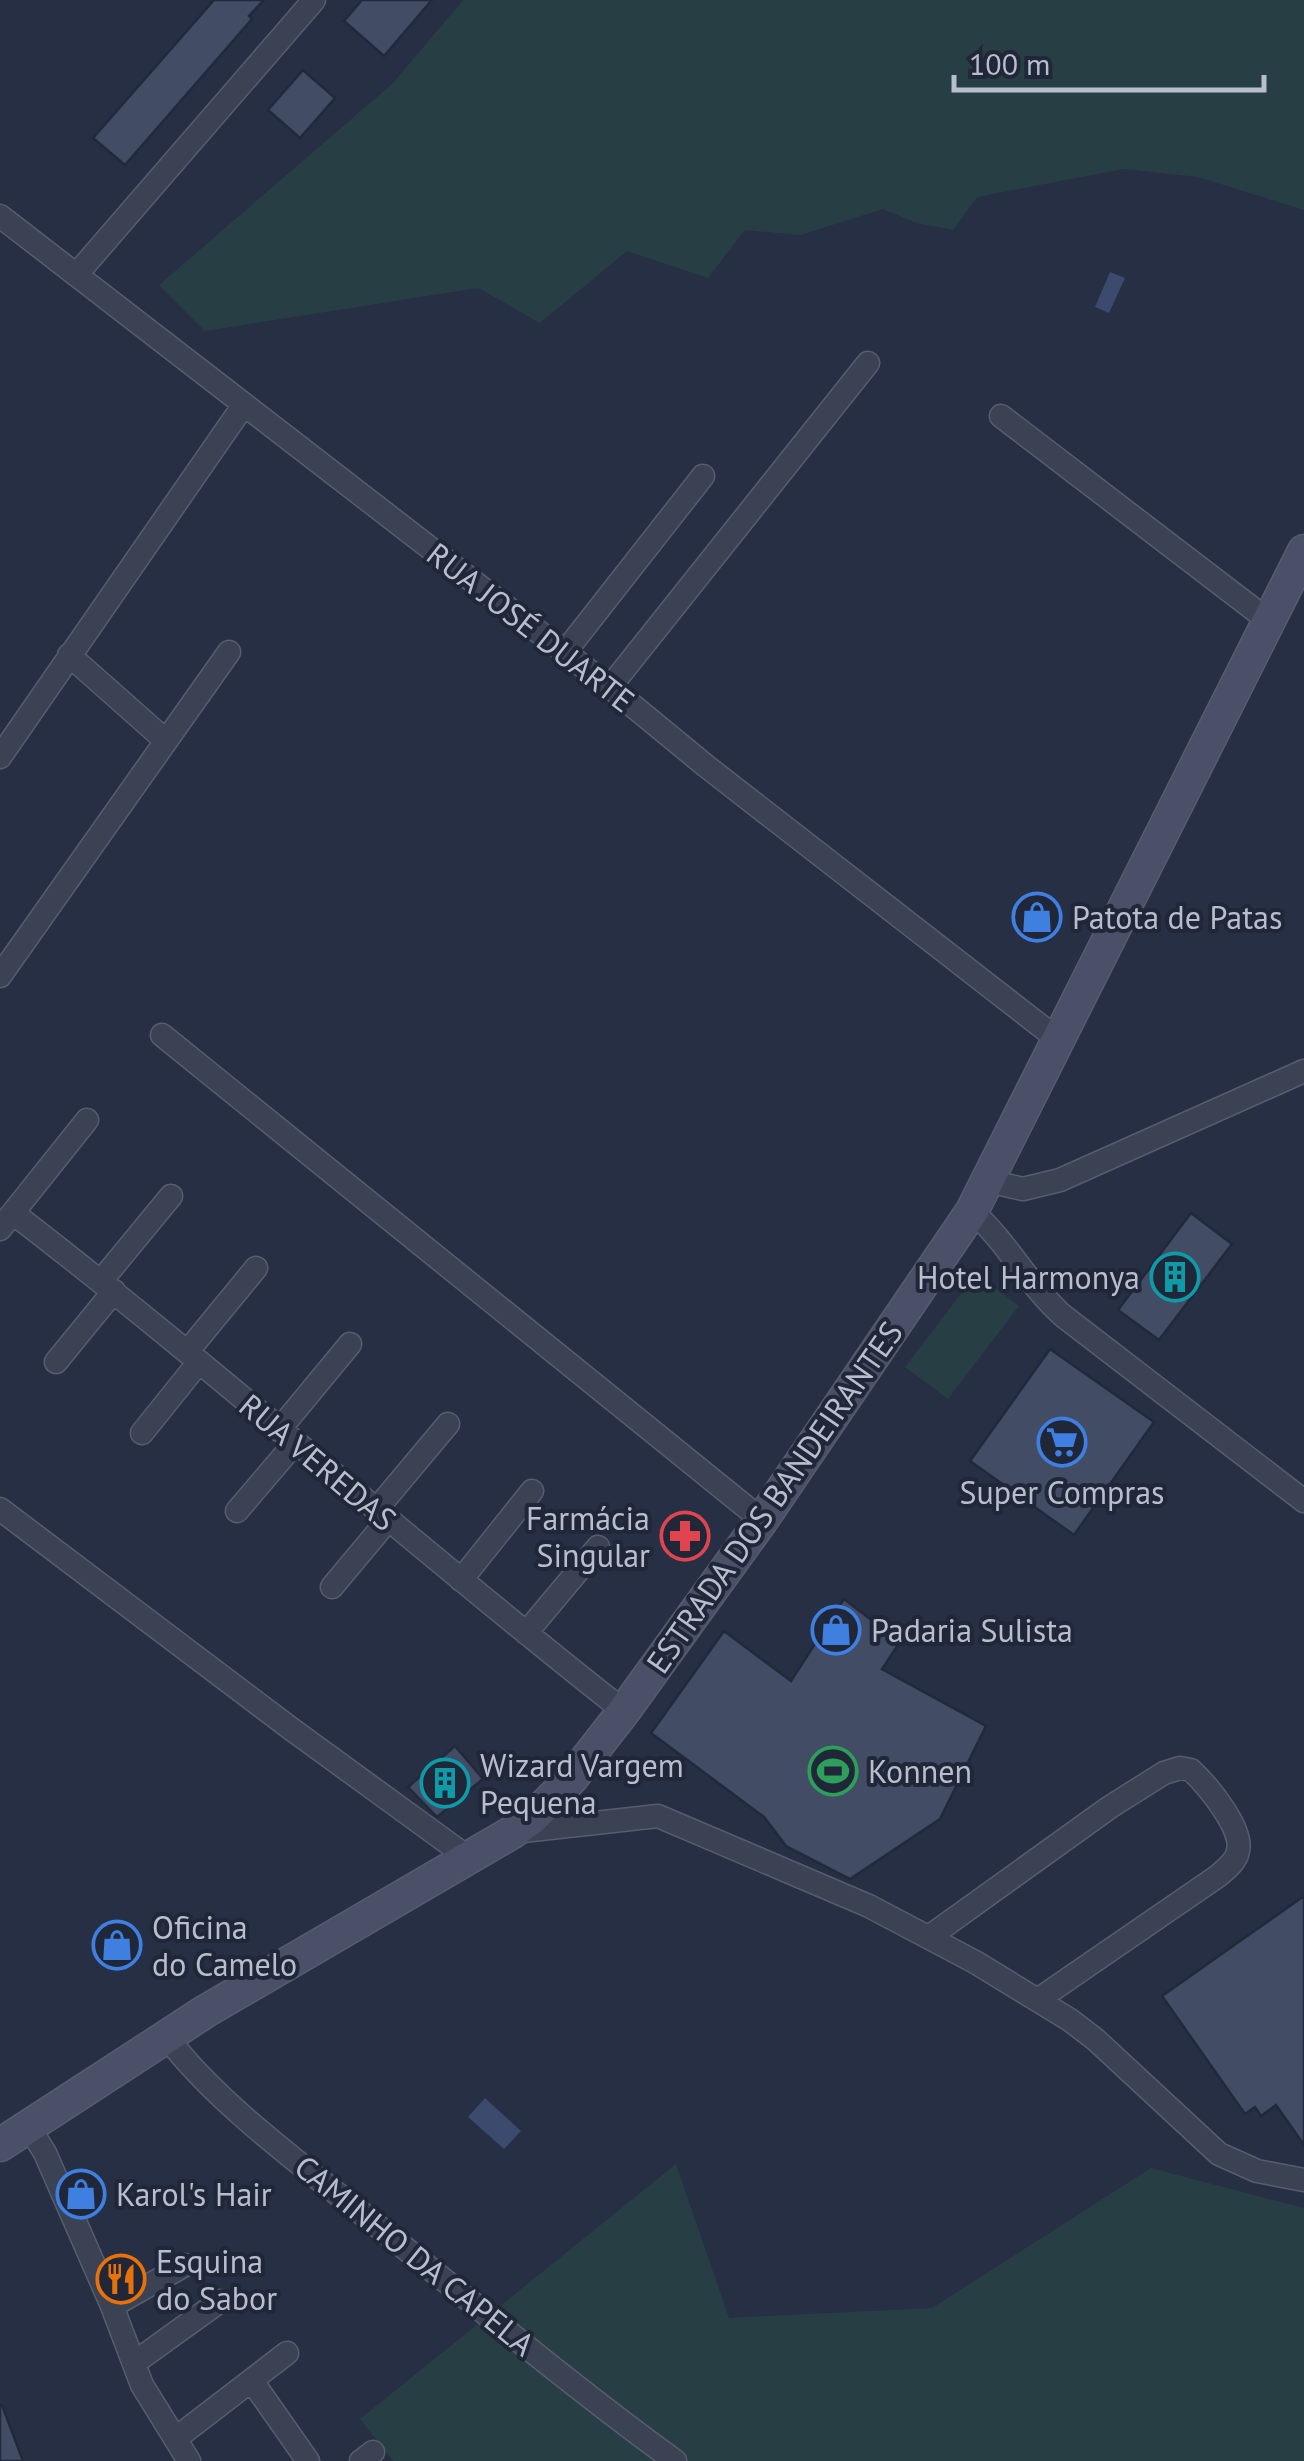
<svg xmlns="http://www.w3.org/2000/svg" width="1304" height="2461" viewBox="0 0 1304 2461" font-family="'PT Sans',sans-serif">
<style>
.green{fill:#283e45}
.water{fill:#3c4a6d}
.building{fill:#424c64;stroke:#21293b;stroke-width:2.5}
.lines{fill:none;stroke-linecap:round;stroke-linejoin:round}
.street-casing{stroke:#565d6e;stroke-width:25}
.secondary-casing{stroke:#565d6e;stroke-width:35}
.street{stroke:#3b4254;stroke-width:22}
.secondary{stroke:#495067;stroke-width:32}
.labels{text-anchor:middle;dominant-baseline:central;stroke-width:8;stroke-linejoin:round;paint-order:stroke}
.street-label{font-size:32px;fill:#b8becd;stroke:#1f2739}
.poi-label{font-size:32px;fill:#b8becd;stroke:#1f2739;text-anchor:start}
</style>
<rect width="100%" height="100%" fill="#262f44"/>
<path class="green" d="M463,0H1304V210L1198,177L1124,169L977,197L953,230L916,223L883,209L801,235L745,230L708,278L627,251L540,323L478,288L205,331L159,285L393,83Z
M976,1274L1019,1306L948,1399L905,1367Z
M676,2164L729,2318L932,2308L1151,2168L1304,2208V2461H393L360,2419Z"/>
<path class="water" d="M1110,272L1125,278L1109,313L1095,307Z
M485,2098L521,2131L504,2149L468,2117Z"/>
<path class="building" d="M214,0H264L249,16L252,19L125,165L93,138Z
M362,0H432L384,56L344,21Z
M303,70L335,98L300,138L268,110Z
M1191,1213L1232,1244L1159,1340L1118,1310Z
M1050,1349L1154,1422L1074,1535L970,1461Z
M844,1599L900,1642L882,1669L986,1726L940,1819L850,1879L786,1846L764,1817L651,1733L724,1631L791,1681Z
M455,1746L483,1779L437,1817L408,1787Z
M1304,1896V2145L1276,2105L1261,2116L1255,2107L1245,2114L1162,1996Z
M0,2405H2L23,2461H0Z"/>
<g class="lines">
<g class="street-casing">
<path id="street" d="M0,216L610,687L706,766L1060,1041
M76,275L314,0
M1001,416L1269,621
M565,652L703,476
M69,655L165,740
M610,687L868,363
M0,757L243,406
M0,976L229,652
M162,1035L762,1520
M988,1181L1023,1189L1060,1180L1304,1071
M972,1211C1007,1242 1027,1283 1062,1315L1304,1501
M13,1213C221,1373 417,1549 624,1711
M0,1229L87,1120
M101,1281L171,1196
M187,1352L256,1268
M56,1362L114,1291
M279,1430L350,1344
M142,1433L199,1362
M0,1509L290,1728L470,1859
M376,1510L448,1424
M237,1511L295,1443
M461,1580L532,1491
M332,1587L388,1520
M526,1633L598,1547
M514,1832L658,1816L869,1906L975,1962L1070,2020L1096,2040L1219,2154L1257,2171L1304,2180
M929,1937L1110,1807L1164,1773L1180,1768L1191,1770C1207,1785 1244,1829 1238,1851C1236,1862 1226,1869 1218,1876L1039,1999
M167,2037C215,2102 306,2168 370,2220C471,2301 570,2385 675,2461
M29,2127L45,2153L112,2306L142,2385L189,2461
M112,2306L185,2265
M134,2363L220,2301
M252,2381L308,2461
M175,2439L287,2353
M361,2461L373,2452"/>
</g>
<g class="secondary-casing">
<path id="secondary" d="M0,2145L206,2011L511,1833L532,1818L571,1779L624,1711L762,1520L972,1211L1304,551"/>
</g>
<use href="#street" class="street"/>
<use href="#secondary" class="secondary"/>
</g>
<defs>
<g id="shop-ring" transform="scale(2.5)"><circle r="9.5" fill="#1f2739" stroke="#3f7fe0" stroke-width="1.5"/><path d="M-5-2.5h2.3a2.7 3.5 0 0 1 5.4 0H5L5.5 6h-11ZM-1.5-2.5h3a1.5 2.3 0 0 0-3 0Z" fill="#3f7fe0"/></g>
<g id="building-ring" transform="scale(2.5)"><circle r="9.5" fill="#1f2739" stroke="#0f9aa8" stroke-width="1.5"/><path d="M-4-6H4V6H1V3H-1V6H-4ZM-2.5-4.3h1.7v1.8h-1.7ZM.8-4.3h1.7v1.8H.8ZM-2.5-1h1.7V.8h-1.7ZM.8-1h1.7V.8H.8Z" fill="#0f9aa8"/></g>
<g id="supermarket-ring" transform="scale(2.5)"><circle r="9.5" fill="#1f2739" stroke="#3f7fe0" stroke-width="1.5"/><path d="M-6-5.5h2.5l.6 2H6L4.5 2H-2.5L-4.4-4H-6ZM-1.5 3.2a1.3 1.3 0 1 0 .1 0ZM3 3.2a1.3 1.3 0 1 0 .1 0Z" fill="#3f7fe0"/></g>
<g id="pharmacy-ring" transform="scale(2.5)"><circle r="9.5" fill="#1f2739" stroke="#e0444e" stroke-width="1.5"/><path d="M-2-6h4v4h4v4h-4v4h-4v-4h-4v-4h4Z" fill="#e0444e"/></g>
<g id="stadium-ring" transform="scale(2.5)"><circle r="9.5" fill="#1f2739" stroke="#2e9e5b" stroke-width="1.5"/><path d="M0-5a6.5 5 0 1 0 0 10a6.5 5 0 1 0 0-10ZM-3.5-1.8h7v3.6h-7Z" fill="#2e9e5b"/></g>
<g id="restaurant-ring" transform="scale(2.5)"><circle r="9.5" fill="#1f2739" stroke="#e8710a" stroke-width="1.5"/><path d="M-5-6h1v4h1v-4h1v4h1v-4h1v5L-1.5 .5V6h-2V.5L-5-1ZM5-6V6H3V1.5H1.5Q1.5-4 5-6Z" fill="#e8710a"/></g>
</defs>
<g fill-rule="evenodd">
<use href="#shop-ring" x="1037" y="917"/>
<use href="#building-ring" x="1175" y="1277"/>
<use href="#supermarket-ring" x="1062" y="1442"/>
<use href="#pharmacy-ring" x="685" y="1536"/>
<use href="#shop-ring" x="836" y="1630"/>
<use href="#stadium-ring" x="833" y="1771"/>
<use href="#building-ring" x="445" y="1783"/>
<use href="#shop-ring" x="117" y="1945"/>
<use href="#shop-ring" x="81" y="2194"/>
<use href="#restaurant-ring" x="121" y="2279"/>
</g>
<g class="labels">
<g class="street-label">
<text transform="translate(531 627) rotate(38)">RUA JOSÉ DUARTE</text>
<text transform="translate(318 1462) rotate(40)">RUA VEREDAS</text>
<text transform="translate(774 1497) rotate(-55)">ESTRADA DOS BANDEIRANTES</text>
<text transform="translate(415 2255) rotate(39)">CAMINHO DA CAPELA</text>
</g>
<g class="poi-label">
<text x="1072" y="917">Patota de Patas</text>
<text x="1140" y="1277" text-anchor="end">Hotel Harmonya</text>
<text x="1062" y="1492" text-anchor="middle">Super Compras</text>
<text x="650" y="1518" text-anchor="end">Farmácia<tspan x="650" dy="37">Singular</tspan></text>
<text x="871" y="1630">Padaria Sulista</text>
<text x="480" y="1765">Wizard Vargem<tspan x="480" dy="37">Pequena</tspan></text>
<text x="868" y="1771">Konnen</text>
<text x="152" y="1927">Oficina<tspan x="152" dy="37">do Camelo</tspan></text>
<text x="116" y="2194">Karol's Hair</text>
<text x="156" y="2261">Esquina<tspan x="156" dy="37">do Sabor</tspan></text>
</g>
</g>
<path d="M954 75v15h310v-15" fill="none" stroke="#b8becd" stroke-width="5"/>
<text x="969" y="75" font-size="30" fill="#b8becd" stroke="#1f2739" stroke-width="8" paint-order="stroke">100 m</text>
</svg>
